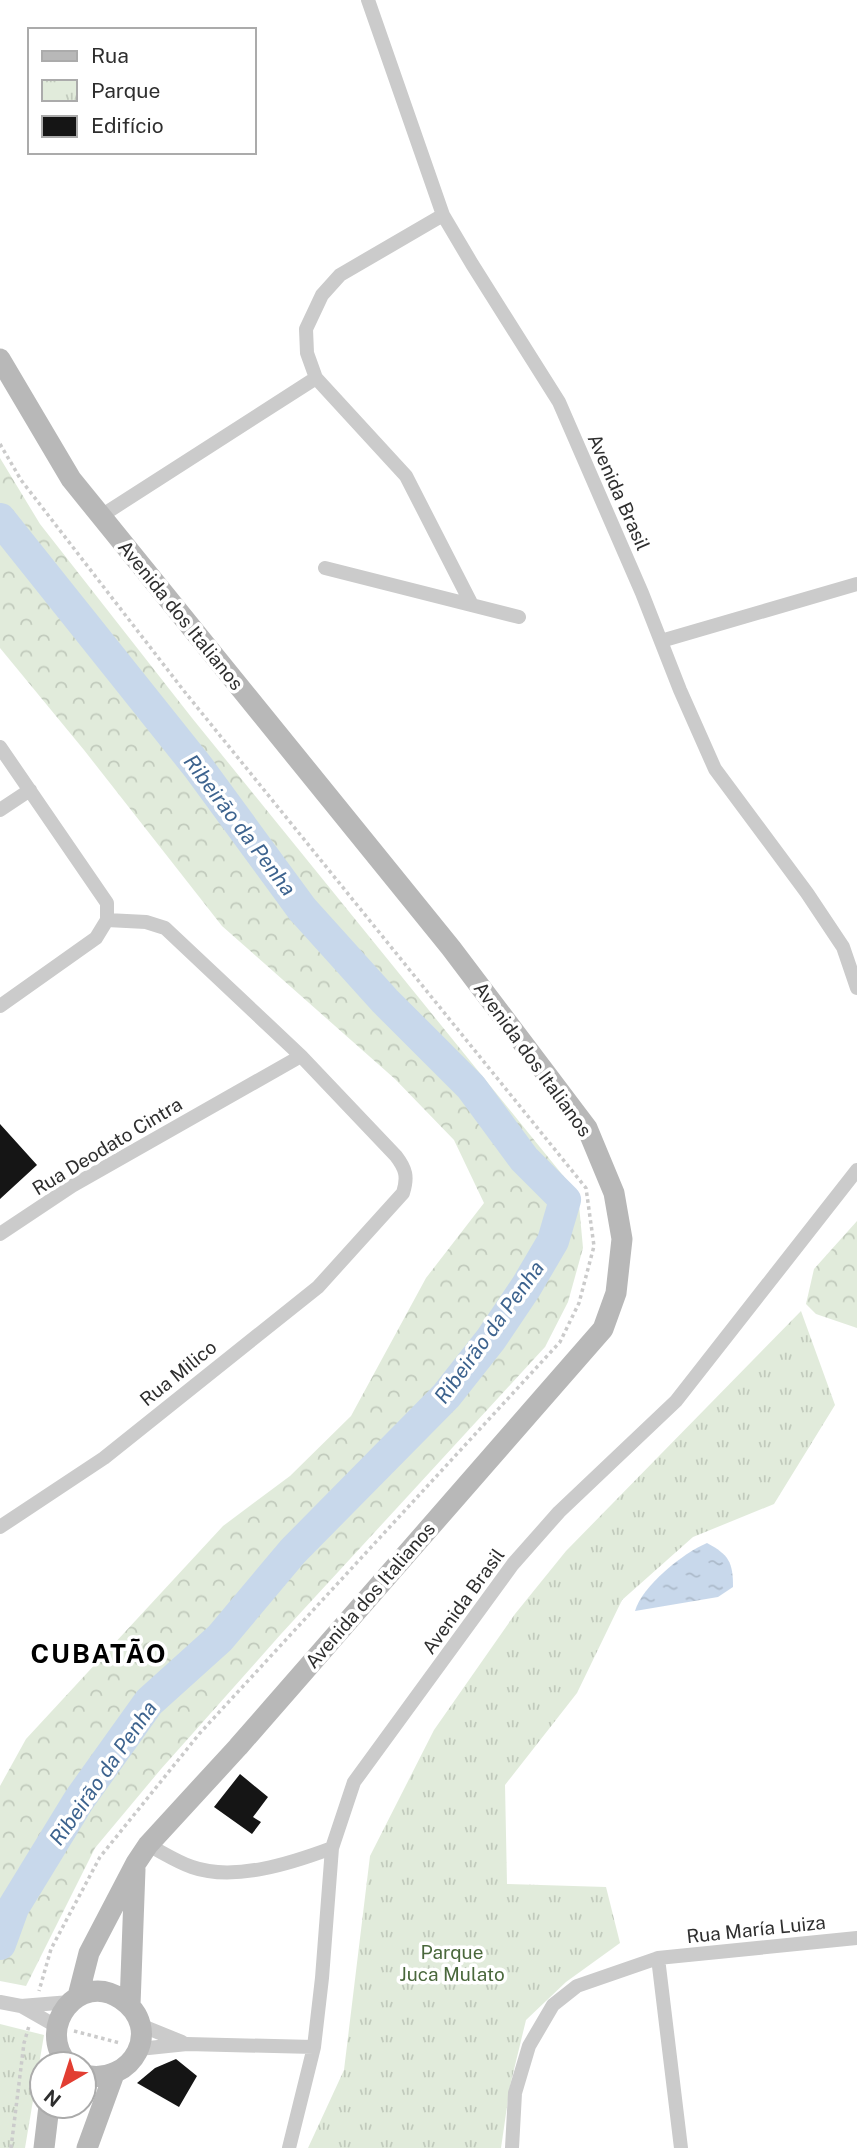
<svg xmlns="http://www.w3.org/2000/svg" width="857" height="2148" viewBox="0 0 857 2148" font-family="'Public Sans',sans-serif">
<style>
.forest{fill:url(#forest-crowns)}
.park{fill:url(#park-tufts)}
.water{fill:url(#water-ripples)}
.lines{fill:none;stroke-linecap:round;stroke-linejoin:round}
.river{stroke:#c8d8eb;stroke-width:32}
.building{fill:#151515}
.path{stroke:#cbcbcb;stroke-width:3.5;stroke-dasharray:3.5 3.5;stroke-linecap:butt}
.street{stroke:#cbcbcb;stroke-width:14}
.secondary{stroke:#b8b8b8;stroke-width:21}
.labels{text-anchor:middle;dominant-baseline:central;stroke-width:7;stroke-linejoin:round;paint-order:stroke}
.street-label{font-size:19px;fill:#2e2e2e;stroke:#fff}
.park-label{font-size:19px;fill:#4a683c;stroke:#fff}
.water-label{font-size:21px;font-style:italic;fill:#3d638e;stroke:#fff}
.district-label{font-size:26px;font-weight:bold;letter-spacing:2px;fill:#000;stroke:#fff}
</style>
<defs>
<pattern id="forest-crowns" width="20" height="18" patternUnits="userSpaceOnUse" patternTransform="scale(1.75)"><rect width="20" height="18" fill="#e1ebdb"/><path d="M2 6a3 3 0 1 1 6 0M12 15a3 3 0 1 1 6 0" fill="none" stroke="#c1cabc"/></pattern>
<pattern id="park-tufts" width="24" height="20" patternUnits="userSpaceOnUse" patternTransform="scale(1.75)"><rect width="24" height="20" fill="#e1ebdb"/><path d="M3 7l-1-3M5 7V3M7 7l1-3M15 17l-1-3M17 17v-4M19 17l1-3" fill="none" stroke="#c1cabc"/></pattern>
<pattern id="water-ripples" width="26" height="14" patternUnits="userSpaceOnUse" patternTransform="scale(1.75)"><rect width="26" height="14" fill="#c8d8eb"/><path d="M2 4q2-2 4 0t4 0M15 11q2-2 4 0t4 0" fill="none" stroke="#acbaca"/></pattern>
</defs>
<rect width="100%" height="100%" fill="#fff"/>
<path class="forest" d="M0,458L40,524L192,718L578,1194L583,1248L568,1302L545,1347L281,1634L161,1769L95,1848L26,1986L0,1981V1786L26,1739L223,1526L290,1476L351,1416L426,1278L484,1203L454,1140L395,1079L222,926L84,750L0,648Z
M857,1221V1328L816,1314L806,1304L814,1269Z"/>
<path class="park" d="M801,1311L835,1405L774,1504L693,1537L622,1600L577,1693L505,1785L507,1884L606,1887L620,1943L566,1982L526,2020L510,2086L501,2148H308L344,2070L370,1856L434,1730L515,1614L566,1551Z
M0,2024L44,2035L25,2148H0Z"/>
<path class="water" d="M707,1543C729,1555 733,1562 733,1587L718,1597L635,1611C642,1586 683,1553 707,1543Z"/>
<g class="lines">
<path class="river" d="M0,519L198,767L302,909L385,1001L471,1087L524,1159L565,1200L553,1241L526,1287L491,1339L446,1396L293,1551L220,1638L149,1702L79,1800L13,1908L0,1944"/>
</g>
<path class="building" d="M0,1124L37,1165L0,1199Z
M240,1774L268,1797L253,1817L261,1822L252,1834L214,1807Z
M176,2059L197,2076L179,2107L137,2083L155,2068Z"/>
<g class="lines">
<path class="path" d="M0,444L21,480L184,691L586,1188L594,1246L579,1303L560,1342L200,1733L100,1857L51,1949L39,1991
M74,2031L120,2043
M11,2148L24,2043L29,2026"/>
<path class="street" d="M368,0L443,215L472,264L559,402L642,593L680,690L715,769L807,893L843,947L857,988
M443,215L340,275L322,295L306,329L307,353L316,378L406,476L472,605
M101,516L316,378
M325,568L519,617
M661,641L857,584
M0,747L107,903V920L96,938L0,1006
M0,810L30,790
M0,1234L72,1186L301,1056
M0,1527L104,1458L318,1287L403,1193C408,1177 406,1169 396,1156L301,1056L165,928L146,922L107,920
M148,1845C162,1852 177,1862 192,1867C234,1882 292,1863 332,1848
M658,1958L681,2148
M0,2002L21,2006L70,2002
M21,2006L56,2026
M140,2025L182,2042
M139,2049L187,2044L314,2047
M289,2148L314,2047L322,1978L332,1848L354,1782L513,1564L559,1512L676,1401L857,1170
M512,2148L515,2093L529,2046L553,2005L577,1986L658,1958L857,1938"/>
<path class="secondary" d="M0,359L71,479L451,948L587,1128L614,1193L622,1239L616,1293L603,1329L238,1747L148,1845L136,1863L89,1953L78,1996
M130,2005L135,1869
M68,2064C35,2028 79,1970 121,1999C164,2028 133,2086 84,2075
M44,2148L49,2106
M87,2148L114,2074"/>
</g>
<g class="labels">
<g class="street-label">
<text transform="translate(619 492) rotate(66)">Avenida Brasil</text>
<text transform="translate(181 615) rotate(51)">Avenida dos Italianos</text>
<text transform="translate(533 1059) rotate(54)">Avenida dos Italianos</text>
<text transform="translate(107 1146) rotate(-31)">Rua Deodato Cintra</text>
<text transform="translate(178 1373) rotate(-39)">Rua Milico</text>
<text transform="translate(370 1595) rotate(-49)">Avenida dos Italianos</text>
<text transform="translate(463 1601) rotate(-54)">Avenida Brasil</text>
<text transform="translate(756 1929) rotate(-6)">Rua María Luiza</text>
</g>
<g class="park-label">
<text x="452" y="1952">Parque<tspan x="452" dy="22">Juca Mulato</tspan></text>
</g>
<g class="water-label">
<text transform="translate(240 825) rotate(53)">Ribeirão da Penha</text>
<text transform="translate(489 1332) rotate(-54)">Ribeirão da Penha</text>
<text transform="translate(103 1773) rotate(-55)">Ribeirão da Penha</text>
</g>
<g class="district-label">
<text x="99" y="1653">CUBATÃO</text>
</g>
</g>
<rect x="28" y="28" width="228" height="126" fill="#ffffff" stroke="#ababab" stroke-width="2"/>
<rect x="42" y="51" width="35" height="10" fill="#b8b8b8" stroke="#ababab" stroke-width="2"/>
<text x="91" y="63" font-size="21" fill="#2e2e2e">Rua</text>
<rect x="42" y="80" width="35" height="21" fill="url(#park-tufts)" stroke="#ababab" stroke-width="2"/>
<text x="91" y="98" font-size="21" fill="#2e2e2e">Parque</text>
<rect x="42" y="116" width="35" height="21" fill="#151515" stroke="#ababab" stroke-width="2"/>
<text x="91" y="133" font-size="21" fill="#2e2e2e">Edifício</text>
<g transform="translate(63 2085) rotate(219)"><circle r="33" fill="#ffffff" stroke="#ababab" stroke-width="2"/>
<path d="M0-5L12 26L0 18L-12 26Z" fill="#e23e32"/>
<text y="-10" font-size="19" font-weight="bold" text-anchor="middle" fill="#2e2e2e">N</text>
</g>
</svg>
